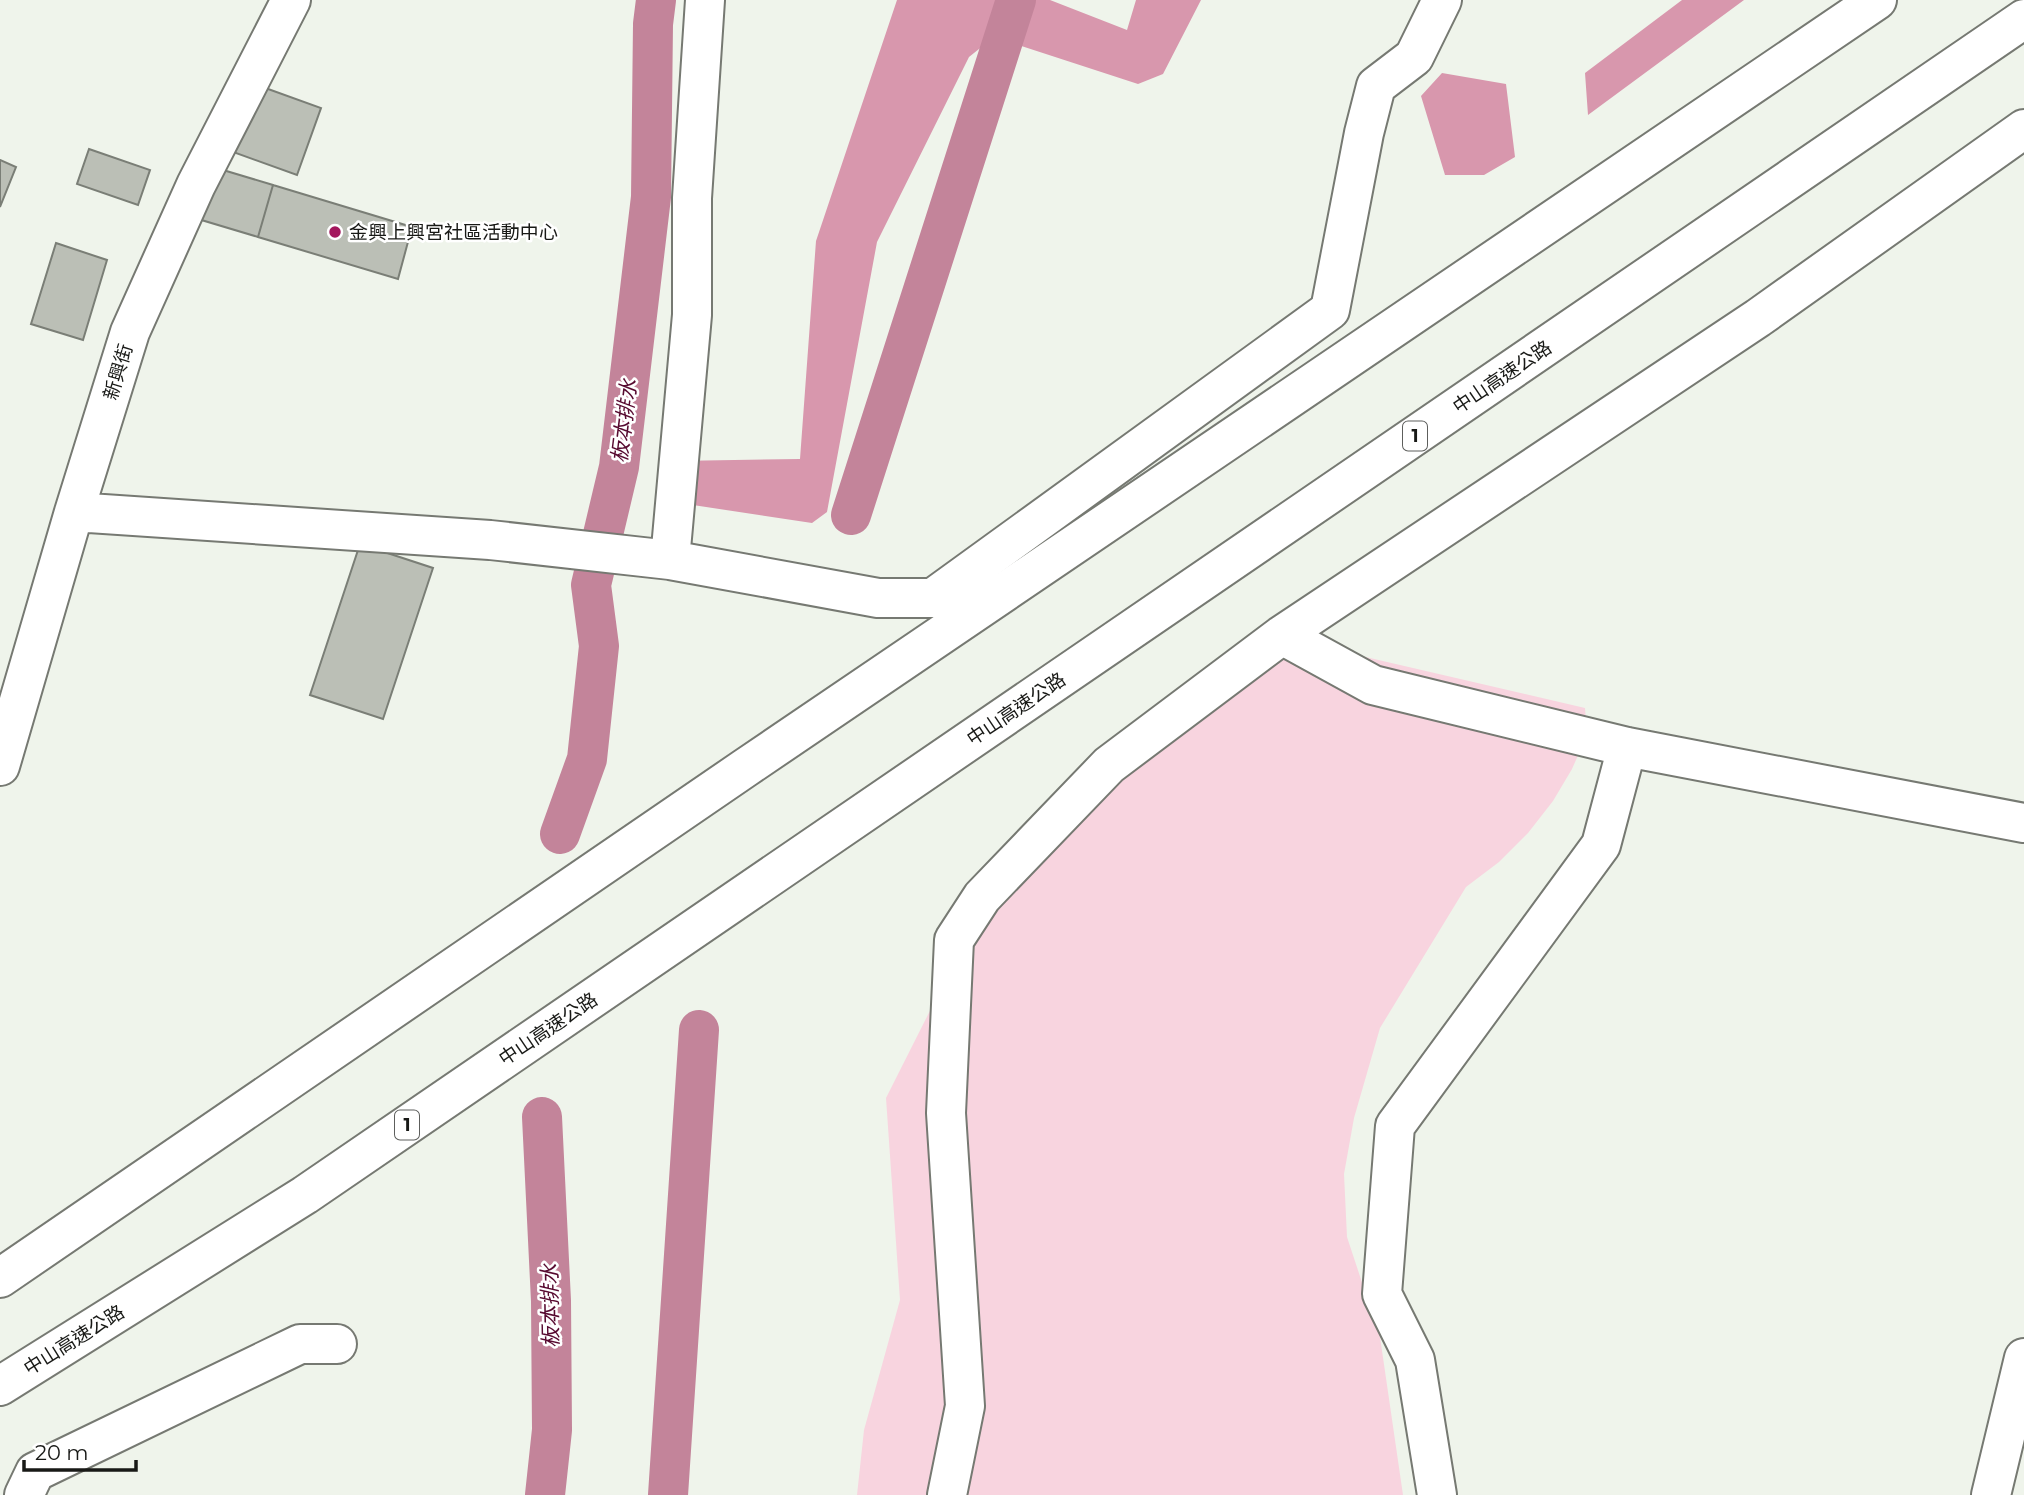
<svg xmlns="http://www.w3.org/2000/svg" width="2024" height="1495" viewBox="0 0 2024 1495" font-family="Montserrat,'Noto Sans TC',sans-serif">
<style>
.green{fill:#f8d4df}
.forest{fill:#d897ad}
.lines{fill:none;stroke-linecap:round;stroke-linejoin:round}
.canal{stroke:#c3849a;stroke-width:40}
.building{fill:#bbbfb6;stroke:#7a7e76;stroke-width:2}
.minor-casing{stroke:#767972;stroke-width:42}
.highway-casing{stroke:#767972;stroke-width:42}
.minor{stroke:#fff;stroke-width:38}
.highway{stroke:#fff;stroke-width:38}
.poi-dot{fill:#a3175d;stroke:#fff;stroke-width:2.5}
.labels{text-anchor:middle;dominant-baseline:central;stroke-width:5;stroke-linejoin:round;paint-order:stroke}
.shield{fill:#fff;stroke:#5d5e5c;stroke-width:2}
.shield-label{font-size:18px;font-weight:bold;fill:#181916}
.poi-label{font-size:19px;fill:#181916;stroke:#fff;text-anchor:start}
.street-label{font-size:19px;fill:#181916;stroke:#fff}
.water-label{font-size:21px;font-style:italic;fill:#570a30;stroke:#fff}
</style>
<rect width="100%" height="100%" fill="#eff4eb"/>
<path class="green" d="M1301,642L1585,708L1587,735L1572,769L1553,801L1528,833L1499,862L1466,887L1380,1028L1354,1118L1344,1174L1347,1237L1380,1337L1403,1495H857L864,1430L900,1300L886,1098L953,965L1061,804Z"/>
<path class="forest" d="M897,0H1050L1127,30L1136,0H1201L1163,74L1138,84L994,37L969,57L877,242L827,512L812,523L673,502L675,461L800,459L816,241Z
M1682,0H1744L1588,115L1585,73Z
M1442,73L1506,84L1515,157L1484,175H1445L1421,96Z"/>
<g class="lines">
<path class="canal" d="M851,515L1016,0
M560,834L587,759L599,646L591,585L619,467L651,197L653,24L656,0
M542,1117L551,1301L552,1430L545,1495
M668,1495L699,1030"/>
</g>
<path class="building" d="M257,85L321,108L297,175L233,152Z
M89,149L150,170L138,205L77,184Z
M0,160L16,167L0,207Z
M213,167L273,185L258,237L198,219Z
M273,185L412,227L398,279L258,237Z
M56,243L107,260L83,340L31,324Z
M360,544L433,568L383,719L310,695Z"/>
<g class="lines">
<g class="minor-casing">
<path id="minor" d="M74,512L490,540L670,560L878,598H933L1330,310L1364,133L1376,86L1414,57L1442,0
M670,560L692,315V198L705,0
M1282,635L1373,685L1627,747L2024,823
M0,766L74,512L130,332L196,185L291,0
M24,1495L35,1472L300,1344H337
M947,1495L965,1406L946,1113L954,940L982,897L1109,765L1282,635L1758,318L2024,129
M1437,1495L1415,1360L1382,1294L1395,1126L1601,845L1627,747
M1991,1495L2024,1358"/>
</g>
<g class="highway-casing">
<path id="highway" d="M0,1278L745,768L1877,0
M0,1386L305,1195L2024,19"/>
</g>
<use href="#minor" class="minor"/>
<use href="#highway" class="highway"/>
</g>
<circle class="poi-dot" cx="335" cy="232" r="7"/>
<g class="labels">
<g class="shield">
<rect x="1403" y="421.5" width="24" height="29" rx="5"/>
<rect x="395" y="1110.5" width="24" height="29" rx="5"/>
</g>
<g class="shield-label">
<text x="1415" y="436">1</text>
<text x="407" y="1125">1</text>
</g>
<g class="poi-label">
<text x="349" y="232">金興上興宮社區活動中心</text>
</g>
<g class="street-label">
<text transform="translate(118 372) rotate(-73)">新興街</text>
<text transform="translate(1502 377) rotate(-34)">中山高速公路</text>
<text transform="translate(1016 709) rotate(-34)">中山高速公路</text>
<text transform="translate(548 1029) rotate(-34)">中山高速公路</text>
<text transform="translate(74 1340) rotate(-32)">中山高速公路</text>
</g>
<g class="water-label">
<text transform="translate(624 421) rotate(-83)">板本排水</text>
<text transform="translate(550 1306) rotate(-91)">板本排水</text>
</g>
</g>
<path d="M24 1460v10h112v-10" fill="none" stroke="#181916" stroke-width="3.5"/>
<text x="35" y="1460" font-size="21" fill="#181916" stroke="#ffffff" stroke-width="5" paint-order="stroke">20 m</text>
</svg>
